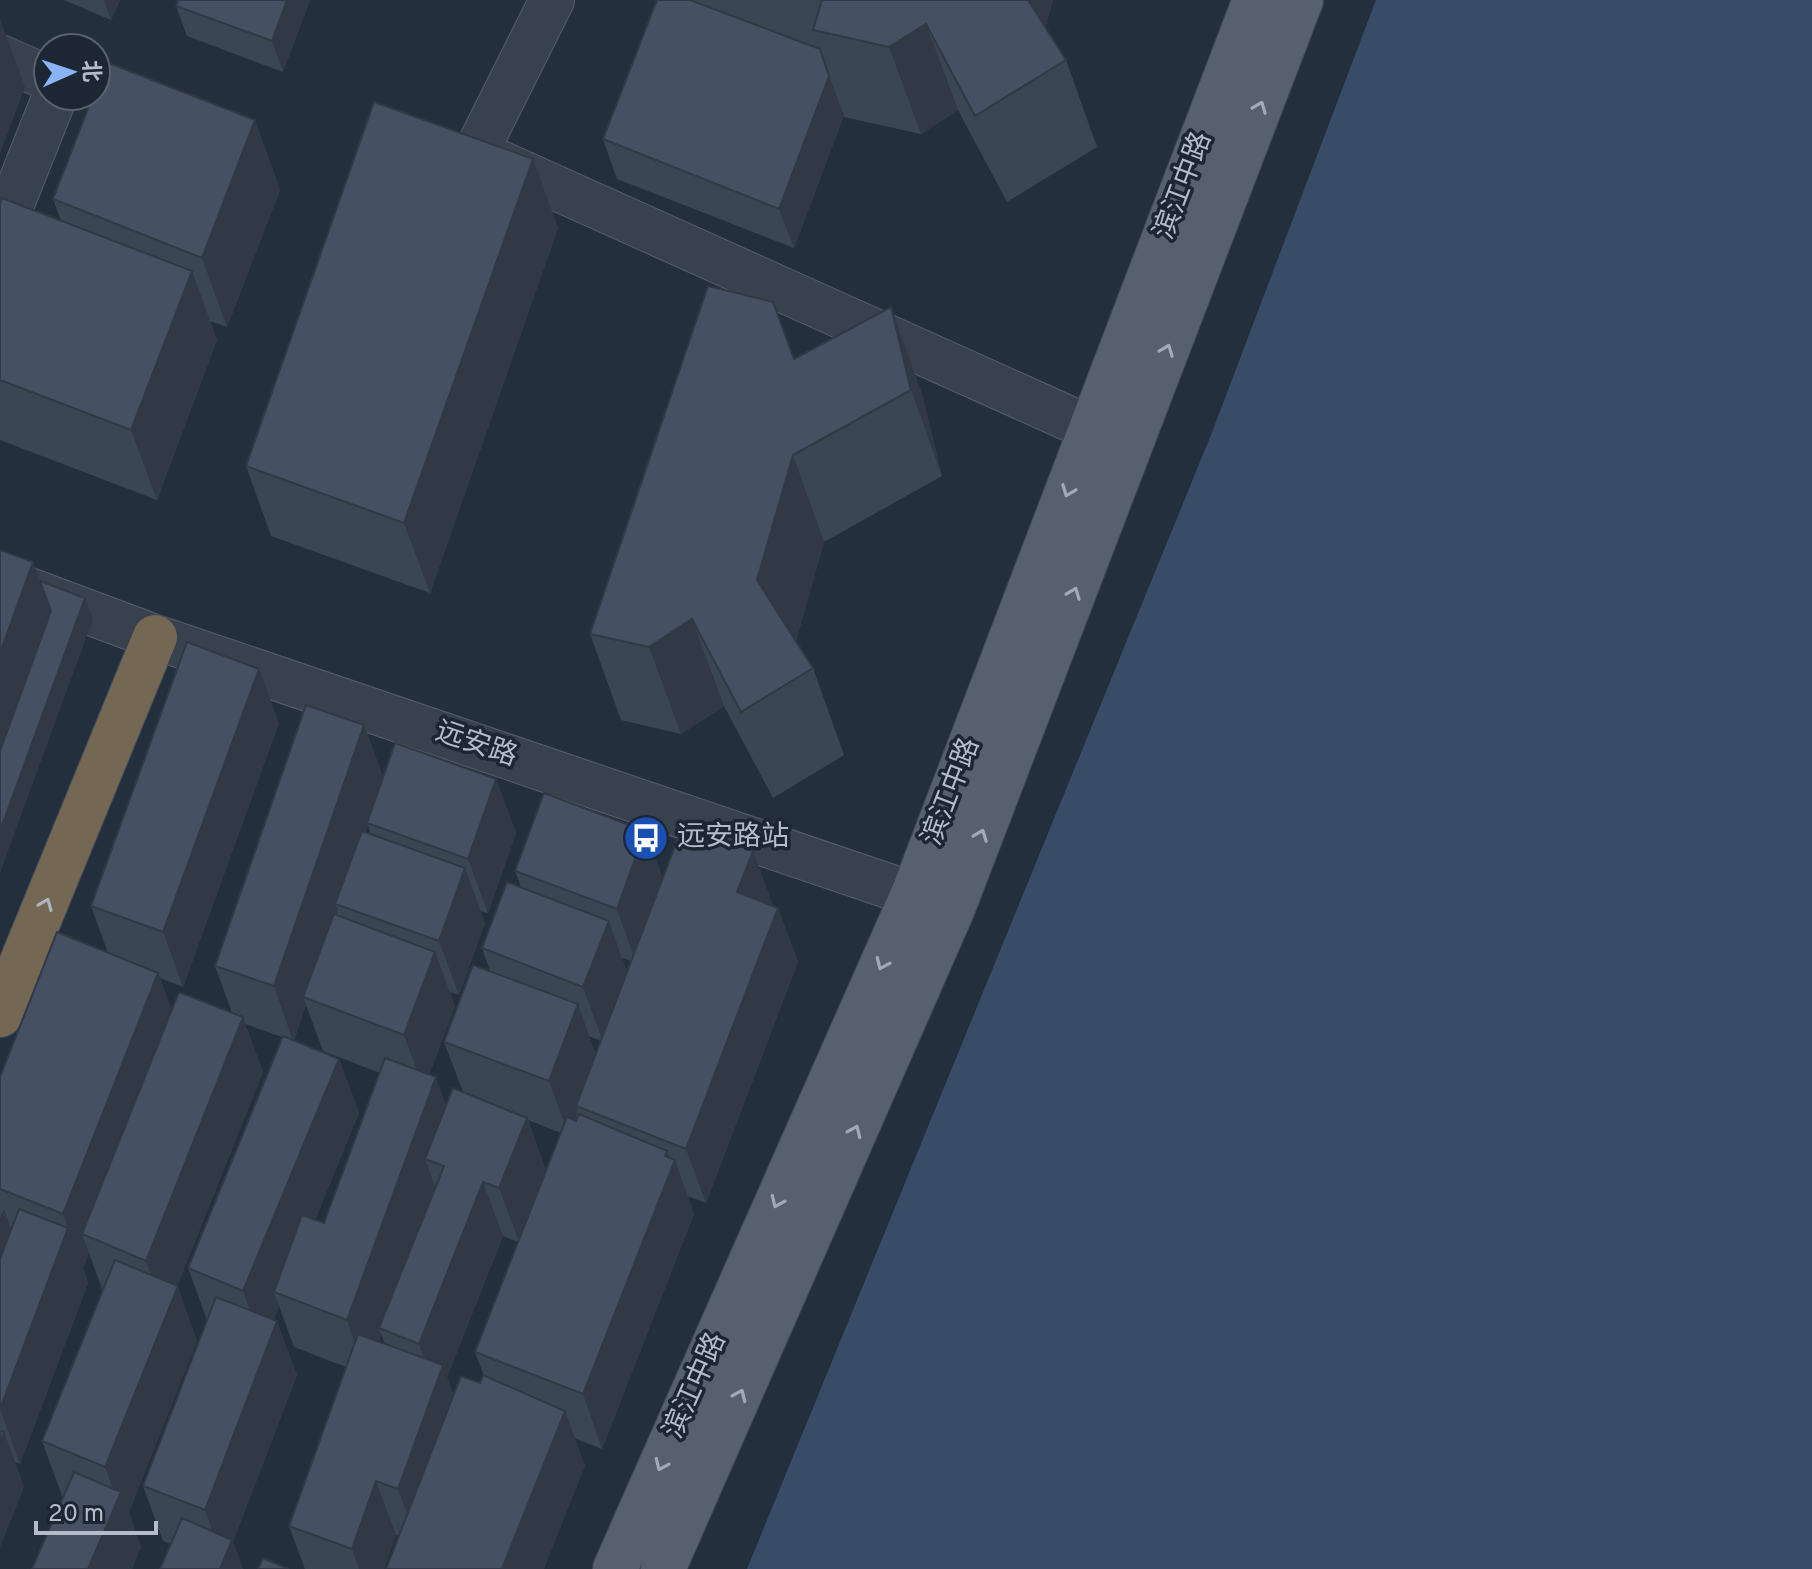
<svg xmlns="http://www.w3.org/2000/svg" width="1812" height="1569" viewBox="0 0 1812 1569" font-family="Overpass,'Noto Sans SC',sans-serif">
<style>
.water{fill:#394c67}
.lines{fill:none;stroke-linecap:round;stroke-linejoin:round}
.minor-casing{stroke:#565f6c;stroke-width:46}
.major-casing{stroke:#414a57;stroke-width:46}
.highway-casing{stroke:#434c59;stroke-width:46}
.minor{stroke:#38414e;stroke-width:44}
.major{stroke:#56606e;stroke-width:44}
.highway{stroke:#746855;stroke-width:44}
.wall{fill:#3b4654;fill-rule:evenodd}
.shaded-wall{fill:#303945}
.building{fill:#455162;stroke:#303945;stroke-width:2}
.oneway{stroke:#a1aab7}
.oneway2{stroke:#aeb4bd}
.labels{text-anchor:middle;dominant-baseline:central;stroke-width:7;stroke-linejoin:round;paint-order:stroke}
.street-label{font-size:28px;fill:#b4bcc9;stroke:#1d2633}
.poi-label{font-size:28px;fill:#b4bcc9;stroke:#1d2633;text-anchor:start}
</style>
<rect width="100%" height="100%" fill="#242f3e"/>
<path class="water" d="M1376,0H1812V1569H747L1211,435Z"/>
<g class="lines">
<g class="minor-casing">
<path id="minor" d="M552,0L476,152L1092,429
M0,57L48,78
M0,234L55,96
M0,579L155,637L947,906"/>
</g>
<g class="major-casing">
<path id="major" d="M615,1569L914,892L1255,0
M663,1569L953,908L1301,0"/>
</g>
<g class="highway-casing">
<path id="highway" d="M0,1015L155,637"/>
</g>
<use href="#minor" class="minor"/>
<use href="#major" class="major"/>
<use href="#highway" class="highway"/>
</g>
<path class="wall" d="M64,0H120L111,20Z
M178,0H310L283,72L187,36L176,6Z
M657,0H1053L1045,28L1066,60L1097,147L1007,202L958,110L921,134L844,117V115L794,248L617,179L603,139Z
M255,120L280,190L227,327L210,321L217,340L157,500L0,440V204L61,221L53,199Z
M533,159L558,228L430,593L271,536L246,466Z
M891,307L922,394L942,476L824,542L796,641L813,668L844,755L773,798L724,706L681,734L621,720L590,634L794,359Z
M279,723L183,987L160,978L171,1010L232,1013L215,966L364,725L383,777L496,779L516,833L488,913L480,911L485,923L459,995L450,992L455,1006L429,1075L446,1105L463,1092L444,1042L490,971L482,948L521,887L515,871L645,831L663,879L753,851L773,906L778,908L798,962L706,1203L688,1196L694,1214L602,1449L574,1438L585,1466L399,1536L396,1535L384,1569H305L289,1526L346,1367L294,1347L279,1306L274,1319L297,1375L233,1542L243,1569H160L171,1544L163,1541L143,1486L207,1320L188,1268L282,1037L245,1024L263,1072L177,1286L197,1341L129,1512L141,1547L132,1569H32L64,1496H62L42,1441L103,1289H102L89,1253L83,1268L88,1283L20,1464L15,1462L24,1487L0,1547V1077L108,953L91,906ZM368,825L371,835L366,832ZM622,958L631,961L627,972ZM306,1005L323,1051L380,1073L324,1223L315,1220L359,1113L339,1059L294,1040ZM589,1036L601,1041L596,1055ZM528,1120L561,1133L546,1171ZM503,1236L518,1242L475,1352L484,1376L480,1383L453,1394L447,1377ZM381,1334L385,1344L379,1342Z"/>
<path class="shaded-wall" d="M104,0H120L111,20Z
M287,0H310L283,72L272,41Z
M1018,0H1053L1038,53Z
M0,19L25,87L0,154Z
M926,24L958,110L921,134L889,47Z
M829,76L844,115L794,248L779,209Z
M255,120L280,190L227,327L202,258Z
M533,159L558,228L430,593L404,523Z
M192,271L217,340L157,500L131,430Z
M891,307L922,394L942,476L911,390Z
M793,455L824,542L788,667L757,580Z
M33,562L59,632L0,793V653Z
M85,598L93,619L0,873V831Z
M692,619L724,706L681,734L649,647Z
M259,669L279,723L183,987L163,932Z
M364,725L384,780L367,823L368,825L340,905L335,904L338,911L308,999L303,997L306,1005L293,1041L274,986Z
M496,779L516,833L488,913L468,859Z
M645,831L665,886L636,963L617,909Z
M753,851L773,906L737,892Z
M465,868L485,923L459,995L439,941Z
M778,908L798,962L706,1203L686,1149Z
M609,921L628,976L603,1042L583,987Z
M435,952L455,1006L424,1089L404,1035Z
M158,973L178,1027L82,1234L89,1253L83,1268L88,1283L20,1464L0,1409L68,1228L63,1214Z
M578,1004L597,1059L576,1106L578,1111L569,1136L549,1081Z
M243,1017L263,1072L166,1315L146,1261Z
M339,1059L359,1113L284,1296L274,1292L279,1306L263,1345L243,1291Z
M436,1077L456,1132L425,1159L435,1187L379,1328L381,1334L366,1375L347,1320Z
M527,1118L546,1172L519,1242L499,1188Z
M667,1151L672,1166L675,1160L694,1214L602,1449L583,1394Z
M483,1182L503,1236L447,1377L462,1419L418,1543L398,1489L434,1387L419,1344Z
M4,1209L23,1264L0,1321V1218Z
M178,1286L197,1341L129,1512L141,1547L132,1569H88L118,1501L105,1467Z
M277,1321L297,1375L233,1542L243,1569H220L223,1561L205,1510Z
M565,1411L585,1466L544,1569H502Z
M4,1432L24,1487L0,1547V1442Z
M376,1481L396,1535L384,1569H359L352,1549Z"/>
<path class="building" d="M178,0H287L272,41L176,6Z
M657,0H690L820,49L829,76L779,209L603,139Z
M822,0H1028L1066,60L975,116L926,24L889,47L813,30Z
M106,62L255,120L202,258L53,199L93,96H96V88Z
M374,102L533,159L404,523L246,466Z
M2,198L192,271L131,430L0,380V204Z
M708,286L773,302L794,359L891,307L911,390L793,455L757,580L813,668L741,712L692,619L649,647L590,634Z
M0,550L33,562L0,653Z
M40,581L85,598L0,831V751L51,611Z
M187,642L259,669L163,932L91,906Z
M306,705L364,725L274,986L215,966Z
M395,743L496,779L468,859L367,823Z
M544,793L645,831L617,909L515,871Z
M683,825L753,851L737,892L778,908L686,1149L576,1106Z
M362,831L465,868L439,941L335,904Z
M507,882L609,921L583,987L482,948Z
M334,914L435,952L404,1035L303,997Z
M57,932L158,973L63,1214L0,1189V1077Z
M473,965L578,1004L549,1081L444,1042Z
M179,992L243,1017L146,1261L82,1234Z
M283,1036L339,1059L243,1291L188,1268Z
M385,1058L436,1077L347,1320L274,1292L302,1215L324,1223Z
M453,1088L527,1118L499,1188L483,1182L419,1344L379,1328L444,1166L425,1159Z
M579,1114L667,1151L665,1156L675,1160L583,1394L475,1352L567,1117L576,1121Z
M19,1209L68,1228L0,1409V1259Z
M115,1260L178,1286L105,1467L42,1441Z
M216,1297L277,1321L205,1510L143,1486Z
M358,1334L443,1365L398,1489L376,1481L352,1549L289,1526Z
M483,1375L565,1411L502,1569H386L461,1376L480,1383Z
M0,1431L4,1432L0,1442Z
M74,1472L121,1492L88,1569H32Z
M182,1518L232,1540L220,1569H160Z
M263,1558L289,1569H258Z"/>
<defs><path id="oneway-chevron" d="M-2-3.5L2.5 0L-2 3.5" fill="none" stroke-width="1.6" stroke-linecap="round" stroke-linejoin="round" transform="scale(2)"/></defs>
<g class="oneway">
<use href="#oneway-chevron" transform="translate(1260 107) rotate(-69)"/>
<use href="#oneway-chevron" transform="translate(1167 350) rotate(-69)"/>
<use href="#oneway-chevron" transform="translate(1068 491) rotate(111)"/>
<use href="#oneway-chevron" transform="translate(1074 593) rotate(-69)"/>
<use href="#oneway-chevron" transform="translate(981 835) rotate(-69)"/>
<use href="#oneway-chevron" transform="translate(882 964) rotate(114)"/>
<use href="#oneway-chevron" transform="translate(855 1131) rotate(-66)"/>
<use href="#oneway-chevron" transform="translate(777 1202) rotate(114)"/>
<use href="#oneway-chevron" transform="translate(740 1395) rotate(-66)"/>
<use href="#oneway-chevron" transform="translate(661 1465) rotate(114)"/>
</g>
<use class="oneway2" href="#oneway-chevron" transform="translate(46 904) rotate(-68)"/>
<defs>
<g id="bus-disc" transform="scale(2.3)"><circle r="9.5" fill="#1a4fb4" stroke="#1d2633"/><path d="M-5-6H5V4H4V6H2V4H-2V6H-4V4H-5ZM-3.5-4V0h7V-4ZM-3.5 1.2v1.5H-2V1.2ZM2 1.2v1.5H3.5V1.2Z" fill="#fff"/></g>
</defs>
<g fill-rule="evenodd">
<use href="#bus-disc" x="646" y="838"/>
</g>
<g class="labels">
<g class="street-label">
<text transform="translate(1184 186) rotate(-69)">滨江中路</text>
<text transform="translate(476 745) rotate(19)">远安路</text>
<text transform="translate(952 792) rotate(-69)">滨江中路</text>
<text transform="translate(696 1386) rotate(-66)">滨江中路</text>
</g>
<g class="poi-label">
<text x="677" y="838">远安路站</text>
</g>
</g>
<g transform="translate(72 72) rotate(87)"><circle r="38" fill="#1d2633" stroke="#59626f" stroke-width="2"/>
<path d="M0-6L14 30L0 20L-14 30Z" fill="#8ab4f8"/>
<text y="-12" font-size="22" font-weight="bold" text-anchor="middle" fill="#b4bcc9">北</text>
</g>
<path d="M36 1521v12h120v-12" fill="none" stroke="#b4bcc9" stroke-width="4"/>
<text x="48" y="1521" font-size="24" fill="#b4bcc9" stroke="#1d2633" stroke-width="6" paint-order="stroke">20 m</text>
</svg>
